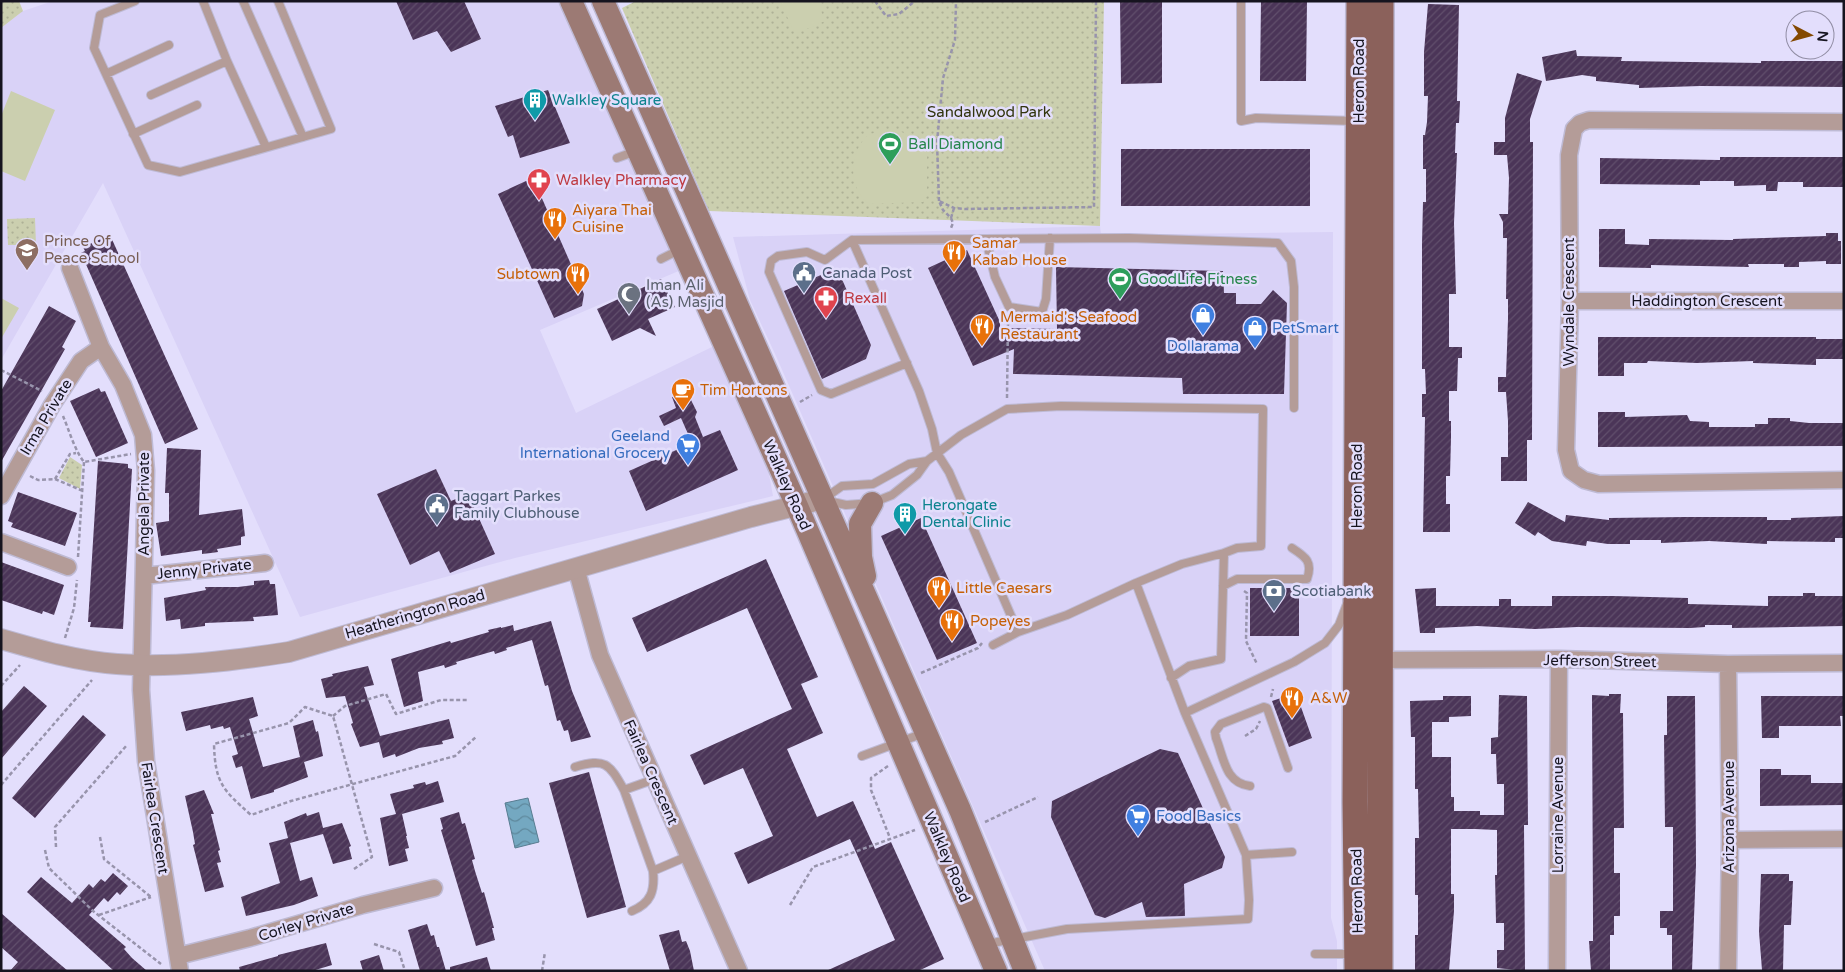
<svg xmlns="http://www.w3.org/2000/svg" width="1845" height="972" viewBox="0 0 1845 972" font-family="'Varela Round',sans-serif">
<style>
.built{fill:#d9d2f7}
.park{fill:url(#park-dots)}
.pitch{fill:#cbcfaf}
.water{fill:url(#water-waves);stroke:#587c90}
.building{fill:url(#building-hatch)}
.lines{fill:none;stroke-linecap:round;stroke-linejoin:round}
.service-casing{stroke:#bebad4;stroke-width:10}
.minor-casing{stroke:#bebad4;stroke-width:19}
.tertiary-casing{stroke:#bebad4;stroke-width:22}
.secondary-casing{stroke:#bebad4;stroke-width:25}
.primary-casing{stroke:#bebad4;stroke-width:28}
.path{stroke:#9894ac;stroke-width:2.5;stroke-dasharray:4 2.5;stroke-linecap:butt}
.service{stroke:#b49c98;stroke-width:8}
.minor{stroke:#b49c98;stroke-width:16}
.tertiary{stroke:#b49c98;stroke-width:20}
.secondary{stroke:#9c7a74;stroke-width:22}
.primary{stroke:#8b615b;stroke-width:25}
.labels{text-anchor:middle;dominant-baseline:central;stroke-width:5;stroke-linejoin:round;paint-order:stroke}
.street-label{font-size:15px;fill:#16141f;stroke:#e3defc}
.culture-label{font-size:15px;fill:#0d838f;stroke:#e3defc;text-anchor:start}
.park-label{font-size:15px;fill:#31340d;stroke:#e3defc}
.leisure-label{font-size:15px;fill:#27864d;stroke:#e3defc;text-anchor:start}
.health-label{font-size:15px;fill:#be3a42;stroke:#e3defc;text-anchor:start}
.food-label{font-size:15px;fill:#c56008;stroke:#e3defc;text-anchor:start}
.education-label{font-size:15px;fill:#785e54;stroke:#e3defc;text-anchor:start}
.service-label{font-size:15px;fill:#4e5e75;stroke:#e3defc;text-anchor:start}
.worship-label{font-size:15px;fill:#5b616d;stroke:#e3defc;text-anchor:start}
.shop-label{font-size:15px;fill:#366cbe;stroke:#e3defc;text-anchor:start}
</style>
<defs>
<pattern id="park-dots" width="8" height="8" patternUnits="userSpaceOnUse" patternTransform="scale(1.25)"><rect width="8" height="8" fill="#cbcfaf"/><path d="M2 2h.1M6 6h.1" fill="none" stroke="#aeb196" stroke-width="1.8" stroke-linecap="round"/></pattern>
<pattern id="water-waves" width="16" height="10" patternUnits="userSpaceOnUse" patternTransform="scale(1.25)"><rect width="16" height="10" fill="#74a8c1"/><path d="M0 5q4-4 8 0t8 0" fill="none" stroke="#5e889c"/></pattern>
<pattern id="building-hatch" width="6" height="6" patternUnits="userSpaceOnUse" patternTransform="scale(1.25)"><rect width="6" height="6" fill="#4b3558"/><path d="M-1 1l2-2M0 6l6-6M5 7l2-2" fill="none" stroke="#614f6c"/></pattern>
</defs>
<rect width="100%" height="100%" fill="#e3defc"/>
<path class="built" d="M53,1H565L681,270L540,330L576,413L714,346L769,474L773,496L515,558L300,617L103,183L1,360V28L23,11Z
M1100,226L1101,235L1333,232L1331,918L1337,941V971H1045L776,356L750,300L733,237Z"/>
<path class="park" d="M1,1H19L23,11L1,28Z
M636,1H1104L1100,226L709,211L622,8Z
M35,218L36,245H8L7,219Z
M70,457L82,465L80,489L59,478Z"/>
<path class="pitch" d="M780,1H817L825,21L795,34Z
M11,91L55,110L25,181L1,171V116Z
M884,130L900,131L927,146V196L923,202L869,204C849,188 848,156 866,137C870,133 879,132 884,130Z
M1,298L19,308L1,339Z"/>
<path class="water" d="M528,798L539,842L515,848L505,803Z"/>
<path class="building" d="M396,1H464L481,39L451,52L437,31L413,40Z
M1120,1H1162V83L1121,84Z
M1261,1H1307L1306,81H1260Z
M1428,4L1459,5L1457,101H1460L1459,123H1456L1455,153H1457L1454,223L1456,294H1449V347H1462V358H1458L1457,391H1449V421H1451V438L1450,476H1446V504H1450V532H1423L1425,417H1422V394H1426L1425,369H1422V244L1423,202H1426V169H1423V135H1425L1427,122L1428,96H1424V52Z
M1576,50L1577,56L1622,57L1621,61L1761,63V61H1844V87L1700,86L1639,88V85L1596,81V77L1582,75L1546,81L1542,57Z
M1517,73L1542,81L1530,119V142H1533L1532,440H1527V481H1501V457H1508V421L1506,392H1498V377H1506L1508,319V299H1506L1507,238H1503V222L1499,214H1508L1509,178L1507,155H1494V142H1505V118Z
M548,90L570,143L520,158L513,135L508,137L495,106Z
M1121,149H1310V206H1121Z
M1720,157H1843V187H1803V182H1778L1777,191H1766V185L1734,186V181H1700V185L1600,184V158L1720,160Z
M526,181L537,187L584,294L582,306L554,318L498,194Z
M1599,229H1625V244L1649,245V239L1733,240V239L1826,236V233H1838V241H1841V264H1826V261L1799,262V267H1784V264H1748L1749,267L1651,265V268L1599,267Z
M110,235L198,429L165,444L81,253L85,251L83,247Z
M967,250L1000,322V328L1057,329L1056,267L1223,271L1224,293H1236V304H1261L1273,290L1287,303L1284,394H1183L1182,378L1013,374L1014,349L973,366L928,268Z
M837,268L871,345L866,359L822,379L784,291Z
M661,279L675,307L648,319L656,336L640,328L612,341L597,309Z
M49,306L76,321L62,347L65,349L1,462V391Z
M1598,337H1816V339H1844V359H1816V365L1753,363V361L1697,363L1648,361L1647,363H1624V376H1598Z
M99,388L101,392L105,391L128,443L96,457L70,401Z
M684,392L686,398L691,400L697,412L695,417L703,437L720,430L738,470L646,511L629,471L692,443L681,418L664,426L659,416L676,408L672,397Z
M1598,412H1625V417L1687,415L1690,421L1709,422V427H1755V424H1768V418H1790V421L1809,423H1844V446L1598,447Z
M167,448L201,450L199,515L242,509L245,536L241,537V545L217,549L218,552L211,553L202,554V550L161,556L156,523L169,521V493H165Z
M98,461L128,464V468L132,469L123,629L90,627L91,622H88Z
M436,469L451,501L468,494L495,554L450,573L439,551L410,565L377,494Z
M18,492L77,513L65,546L11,527L13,523L8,521Z
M1528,502L1565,522L1566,515L1609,520V518L1685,517H1767V520H1791V518L1844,516V538H1835V542L1767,541V544L1709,541L1661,543V540H1630V544H1608L1587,541L1586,546L1552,541L1538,532L1535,536L1515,523Z
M921,518L977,643L937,660L881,536Z
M766,559L818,677L801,684L823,733L787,749L817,817L853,801L875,849L891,842L944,959L918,971H826L895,940L850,839L748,884L734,853L773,836L743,768L704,785L690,755L792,709L747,608L647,652L632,618Z
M1,562L64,585L54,615L43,611L42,614L1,600Z
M269,580L270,584H275L278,615L253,617L254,621L205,623V626L181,629L180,619L166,621L164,598L206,590L205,587H238L254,585V581Z
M1250,588H1299V636H1250Z
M1436,588V606H1499V599H1511V606H1552V596H1613L1688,598V604L1768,606V596H1803V593H1815V596H1844V626L1732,628V625H1705V627L1690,628L1577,627L1535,629L1477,626L1435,628V633H1420L1415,589Z
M551,621L572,691L591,737L571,742L568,730L564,731L560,720L557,721L548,685L545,686L532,640L506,648L507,650L495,654L494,651L456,662L457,664L445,668L444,665L418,672L423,701L404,707L391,659L450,641L451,643L489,632L488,630L501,627V628L513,625L514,631Z
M368,666L374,685L364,687L380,736L449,719L454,738L442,741L443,744L419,748L396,757L395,754L383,758L379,742L360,747L351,724L353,723L345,696L326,698L321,679L333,676L332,674Z
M24,686L47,706L1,759V712Z
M1296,693L1312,738L1289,747L1272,701Z
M1609,694H1621L1620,713H1623L1624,828H1614V873H1620V916H1614V935H1610V971H1591L1589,941H1593V917L1592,695L1609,696Z
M1499,695L1527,696L1528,825H1524L1525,971L1497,968V950H1504V923H1496L1495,875H1497V830L1475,829H1451V894H1454V911L1449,971H1415V935H1418V895H1415V838H1419L1418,789H1415V737H1411L1410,701L1443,700V696H1471V716L1449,717V722H1432V757H1451V797H1454V811H1480V815H1504V784H1497L1496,754H1491V738L1498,737Z
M1667,696H1695L1696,865L1692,971H1672V935H1667V928H1660V911H1673V827H1665L1664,735H1667Z
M1761,696H1844V716H1840L1841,726H1779V738H1762Z
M253,697L258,716L249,719L263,767L300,757L293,726L313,720L316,732L318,731L323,756L304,762L308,777L274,790V792L251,799L242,766L236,768L232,756L238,754L230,727L224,729L223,726L211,729L210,725L186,731L181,712Z
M83,715L106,735L35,818L12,798Z
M1160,749L1178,753L1225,857L1222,868L1184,884L1185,916L1146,917L1142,902L1105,918L1095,915L1051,817L1052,801Z
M1760,769H1781V775H1811V783H1844V805L1760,806Z
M589,772L626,907L587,918L549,783Z
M438,781L444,802L402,814L407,836H406L409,848L405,849L408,861L389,866L380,818L396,814L390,794L414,788L413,785L425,782L426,785Z
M204,790L214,814H211L220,850L218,851L221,862L217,863L224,887L205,892L193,845L195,844L193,832L185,796Z
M319,812L323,828L342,823L351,846L349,847L352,859L333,864L323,834L290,843L300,881L312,877L318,896L294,905L246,916L241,897L280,883L269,843L288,838L284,822L306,813L307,816Z
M459,812L462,824L465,823L475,859L472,860L475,871L482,893L484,892L494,928H492L495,940L476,946L441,830L443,829L440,818Z
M113,873L128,886L120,895L117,892L108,902L104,898L89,915L126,947L124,949L132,958L147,971H114L27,892L41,877L72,903L89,884L93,888L101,879L105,882Z
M1761,874H1789V881H1793L1791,925H1784L1783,971L1762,970L1759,932Z
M1,913L49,955L68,971H10L18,962L1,947Z
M427,924L431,936L434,935L437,947H439L446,971H420L408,930Z
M679,930L682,942L686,941L690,951L694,971H670L659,935Z
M326,943L332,965L312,971H240L239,967L278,956V955Z
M379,955L384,971H363L360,961Z
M487,957L491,971H450V967Z"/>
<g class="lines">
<g class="service-casing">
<path id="service" d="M135,1L100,15L94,48L148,165L180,172L331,129L278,1
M203,1L227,61L266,147
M243,1L303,137
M1241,1V121L1256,118L1355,121
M106,74L169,45
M151,95L227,61
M133,134L197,105
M617,158L636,151
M986,239L995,277L1009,307L1042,312L1046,299L1050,238
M852,240L825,260L807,252L778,256L771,261L769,272L821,390L831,394L907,363
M661,259L679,250
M825,498L842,486L873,484L909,464L927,461
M828,501L846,505L872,503L892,495L917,475L927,461L961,435L1007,409L1061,406L1263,409L1261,546L1237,548L1224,553L1221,659L1189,666L1171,678
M1136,583L1182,564L1224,553
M1223,586L1237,579H1307C1313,562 1306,557 1292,548
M1018,632L949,472L937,453L932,429L919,391L852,240L1129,238L1278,243L1291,261L1294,287V408
M993,645L1018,632L1067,615L1136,583L1185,713L1294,662L1325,643L1339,625L1347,604
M862,756L924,733
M575,767C605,758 609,763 624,790
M655,779L624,790L653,871L688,856
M1250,786C1225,783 1224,758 1216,738L1215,732L1221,724L1264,707L1267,708L1288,768
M1246,855L1292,852
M632,911C651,903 655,891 653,871
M987,944L1067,929L1248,919L1249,900L1246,855L1185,713
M1315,954H1353"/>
</g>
<g class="minor-casing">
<path id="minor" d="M1844,122L1589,120L1580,123L1574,129L1569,155L1570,301L1566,450L1571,471L1584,480L1599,484L1844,480
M70,268L101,347L123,385L143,435L146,471L141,690L146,761L180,971
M1570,301H1844
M1,496L52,405L81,361L101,347
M1,542L68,567
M576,568L600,655L739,971
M144,576L265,563
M1371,660L1559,659L1728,664L1844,663
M1730,840L1844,839
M178,956L250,938L363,905L434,888
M1557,971L1559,659
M1728,971L1730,840L1728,664"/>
</g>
<g class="tertiary-casing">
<path id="tertiary" d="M1,639C39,650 77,661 117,664C174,668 232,661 289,652L751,517L823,499"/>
</g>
<g class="secondary-casing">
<path id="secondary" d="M571,1L797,506L996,971
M603,1L960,810L1025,971
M865,576L861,557L860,524L872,503"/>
</g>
<g class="primary-casing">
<path id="primary" d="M1357,971L1355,802L1359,1
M1380,971L1381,1"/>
</g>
<path class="path" d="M875,1L886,16L899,14L915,1
M939,201L937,142L943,78L955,40L956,1
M954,208L951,218L943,210L939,201L954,208L965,209L1094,207L1096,1
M951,218L953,223L951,228
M1,370L42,391
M1007,398L1008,318
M800,402L812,395
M63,416C69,430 75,451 84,462L131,454
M30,476L38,480L55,479L83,491
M55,479L70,454L76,453
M78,557L84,462
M1244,591L1247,593L1246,641L1257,664
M65,638L74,608L77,580
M921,673L978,648L982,643
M1,686L20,665
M1271,697L1273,689
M333,716L345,706L386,694L396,714L441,700H468
M1245,736L1256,729L1260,721
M888,766L871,778V790L890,838
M1,785L92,680
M985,822L1038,797
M100,837L104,859L151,897
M56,847L55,827L127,745
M45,850L49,868L93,911L161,964
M354,869L372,857L333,716L305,707L289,723L214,744C215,783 223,790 251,815L291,801L455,756L477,736
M790,905L813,867L915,830
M99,915L151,897
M374,944L399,952L405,971
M542,971L545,952"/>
<use href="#service" class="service"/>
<use href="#minor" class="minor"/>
<use href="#tertiary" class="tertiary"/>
<use href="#secondary" class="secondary"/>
<use href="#primary" class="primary"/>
</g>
<defs>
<g id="building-pin" transform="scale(1.25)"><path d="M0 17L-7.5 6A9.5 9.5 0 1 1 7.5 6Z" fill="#0f9aa8" stroke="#e3defc"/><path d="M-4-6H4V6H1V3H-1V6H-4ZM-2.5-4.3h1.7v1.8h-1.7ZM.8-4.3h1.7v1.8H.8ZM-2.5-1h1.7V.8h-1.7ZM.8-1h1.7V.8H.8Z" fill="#fff"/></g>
<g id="stadium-pin" transform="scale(1.25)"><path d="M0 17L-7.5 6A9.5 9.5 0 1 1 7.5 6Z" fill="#2e9e5b" stroke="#e3defc"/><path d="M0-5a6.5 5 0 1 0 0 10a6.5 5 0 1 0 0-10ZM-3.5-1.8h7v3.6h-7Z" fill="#fff"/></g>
<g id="pharmacy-pin" transform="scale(1.25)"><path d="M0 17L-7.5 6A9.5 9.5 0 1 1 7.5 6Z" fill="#e0444e" stroke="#e3defc"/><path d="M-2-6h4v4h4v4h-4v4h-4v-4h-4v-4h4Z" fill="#fff"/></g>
<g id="restaurant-pin" transform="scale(1.25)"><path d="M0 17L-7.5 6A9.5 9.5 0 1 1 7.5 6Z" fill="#e8710a" stroke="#e3defc"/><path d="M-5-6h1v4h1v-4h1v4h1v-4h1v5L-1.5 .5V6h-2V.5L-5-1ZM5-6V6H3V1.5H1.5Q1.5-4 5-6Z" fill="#fff"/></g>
<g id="school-pin" transform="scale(1.25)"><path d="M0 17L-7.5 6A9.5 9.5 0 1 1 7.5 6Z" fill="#8d6e63" stroke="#e3defc"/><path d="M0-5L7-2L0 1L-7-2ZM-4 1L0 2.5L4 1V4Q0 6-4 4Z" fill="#fff"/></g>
<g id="civic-pin" transform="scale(1.25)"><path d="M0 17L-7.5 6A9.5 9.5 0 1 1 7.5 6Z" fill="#5c6f8a" stroke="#e3defc"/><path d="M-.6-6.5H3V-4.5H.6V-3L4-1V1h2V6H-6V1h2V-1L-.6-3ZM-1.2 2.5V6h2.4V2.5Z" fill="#fff"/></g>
<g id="mosque-pin" transform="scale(1.25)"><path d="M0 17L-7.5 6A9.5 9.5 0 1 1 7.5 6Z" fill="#6b7280" stroke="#e3defc"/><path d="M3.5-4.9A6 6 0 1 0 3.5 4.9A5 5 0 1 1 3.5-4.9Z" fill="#fff"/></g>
<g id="shop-pin" transform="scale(1.25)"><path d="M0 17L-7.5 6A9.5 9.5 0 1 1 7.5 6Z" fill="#3f7fe0" stroke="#e3defc"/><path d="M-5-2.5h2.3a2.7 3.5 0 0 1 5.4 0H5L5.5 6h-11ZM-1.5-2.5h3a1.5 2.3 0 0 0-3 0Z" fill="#fff"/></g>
<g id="cafe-pin" transform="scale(1.25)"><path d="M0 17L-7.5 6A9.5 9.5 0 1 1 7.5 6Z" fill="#e8710a" stroke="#e3defc"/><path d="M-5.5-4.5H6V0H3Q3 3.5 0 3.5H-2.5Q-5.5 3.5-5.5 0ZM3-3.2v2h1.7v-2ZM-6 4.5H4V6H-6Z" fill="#fff"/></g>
<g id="supermarket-pin" transform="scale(1.25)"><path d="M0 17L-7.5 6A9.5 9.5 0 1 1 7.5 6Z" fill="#3f7fe0" stroke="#e3defc"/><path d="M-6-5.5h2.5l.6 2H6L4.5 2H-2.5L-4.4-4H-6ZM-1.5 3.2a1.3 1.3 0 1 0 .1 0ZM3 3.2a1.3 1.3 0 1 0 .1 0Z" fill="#fff"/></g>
<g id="bank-pin" transform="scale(1.25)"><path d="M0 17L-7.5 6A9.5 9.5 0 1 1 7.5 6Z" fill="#5c6f8a" stroke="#e3defc"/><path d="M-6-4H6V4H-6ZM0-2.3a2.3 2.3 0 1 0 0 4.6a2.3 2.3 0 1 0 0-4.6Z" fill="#fff"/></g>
</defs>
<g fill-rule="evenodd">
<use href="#building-pin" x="535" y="100"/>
<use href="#stadium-pin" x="890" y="144"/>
<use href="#pharmacy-pin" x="539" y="180"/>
<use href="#restaurant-pin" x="555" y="219"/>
<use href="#school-pin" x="27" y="250"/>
<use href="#restaurant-pin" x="954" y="252"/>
<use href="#civic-pin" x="804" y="273"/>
<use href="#restaurant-pin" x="578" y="274"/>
<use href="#stadium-pin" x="1120" y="279"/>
<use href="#mosque-pin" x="629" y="294"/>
<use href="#pharmacy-pin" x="826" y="298"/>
<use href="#shop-pin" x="1203" y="315"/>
<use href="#restaurant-pin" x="982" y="326"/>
<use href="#shop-pin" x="1255" y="328"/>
<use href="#cafe-pin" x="683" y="390"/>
<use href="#supermarket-pin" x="688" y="445"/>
<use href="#civic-pin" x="437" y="505"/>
<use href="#building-pin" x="905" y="514"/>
<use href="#restaurant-pin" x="939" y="588"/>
<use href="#bank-pin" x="1274" y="591"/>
<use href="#restaurant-pin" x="952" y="621"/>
<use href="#restaurant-pin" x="1292" y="698"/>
<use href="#supermarket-pin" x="1138" y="816"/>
</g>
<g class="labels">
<g class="street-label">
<text transform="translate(1359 81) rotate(-90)">Heron Road</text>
<text x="1707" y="301">Haddington Crescent</text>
<text transform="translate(1569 302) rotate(-90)">Wyndale Crescent</text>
<text transform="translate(46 417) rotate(-59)">Irma Private</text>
<text transform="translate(787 485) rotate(66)">Walkley Road</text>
<text transform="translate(1357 486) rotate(-90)">Heron Road</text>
<text transform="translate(144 504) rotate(-90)">Angela Private</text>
<text transform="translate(204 569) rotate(-6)">Jenny Private</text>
<text transform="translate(415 614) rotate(-16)">Heatherington Road</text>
<text transform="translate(1600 661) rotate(1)">Jefferson Street</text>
<text transform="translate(651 772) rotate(66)">Fairlea Crescent</text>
<text transform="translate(1558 815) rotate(-90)">Lorraine Avenue</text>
<text transform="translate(1729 817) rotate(-90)">Arizona Avenue</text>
<text transform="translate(155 818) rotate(81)">Fairlea Crescent</text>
<text transform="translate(947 857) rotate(67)">Walkley Road</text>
<text transform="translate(1357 891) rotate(-91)">Heron Road</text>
<text transform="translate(306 922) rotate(-17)">Corley Private</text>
</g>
<g class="culture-label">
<text x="552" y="100">Walkley Square</text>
<text x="922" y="505">Herongate<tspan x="922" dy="17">Dental Clinic</tspan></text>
</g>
<g class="park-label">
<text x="989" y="112">Sandalwood Park</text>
</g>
<g class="leisure-label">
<text x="908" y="144">Ball Diamond</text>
<text x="1138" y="279">GoodLife Fitness</text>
</g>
<g class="health-label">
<text x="556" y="180">Walkley Pharmacy</text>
<text x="844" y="298">Rexall</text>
</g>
<g class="food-label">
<text x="572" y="210">Aiyara Thai<tspan x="572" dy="17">Cuisine</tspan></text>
<text x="972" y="243">Samar<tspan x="972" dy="17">Kabab House</tspan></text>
<text x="560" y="274" text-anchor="end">Subtown</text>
<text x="1000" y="317">Mermaid's Seafood<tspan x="1000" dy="17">Restaurant</tspan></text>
<text x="700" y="390">Tim Hortons</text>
<text x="956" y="588">Little Caesars</text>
<text x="970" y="621">Popeyes</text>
<text x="1310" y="698">A&amp;W</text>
</g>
<g class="education-label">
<text x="44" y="241">Prince Of<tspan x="44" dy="17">Peace School</tspan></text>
</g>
<g class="service-label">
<text x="822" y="273">Canada Post</text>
<text x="454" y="496">Taggart Parkes<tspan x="454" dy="17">Family Clubhouse</tspan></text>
<text x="1292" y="591">Scotiabank</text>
</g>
<g class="worship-label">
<text x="646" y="285">Iman Ali<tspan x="646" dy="17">(As) Masjid</tspan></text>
</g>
<g class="shop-label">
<text x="1272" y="328">PetSmart</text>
<text x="1203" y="346" text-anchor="middle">Dollarama</text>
<text x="670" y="436" text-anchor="end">Geeland<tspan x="670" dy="17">International Grocery</tspan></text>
<text x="1156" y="816">Food Basics</text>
</g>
</g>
<rect width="1845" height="972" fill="none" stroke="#16141f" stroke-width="5"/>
<g transform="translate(1810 35) rotate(96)"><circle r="24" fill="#e3defc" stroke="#918da4"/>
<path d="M0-4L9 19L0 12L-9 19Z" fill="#844900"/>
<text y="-8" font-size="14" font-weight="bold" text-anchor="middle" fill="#16141f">N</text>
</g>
</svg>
